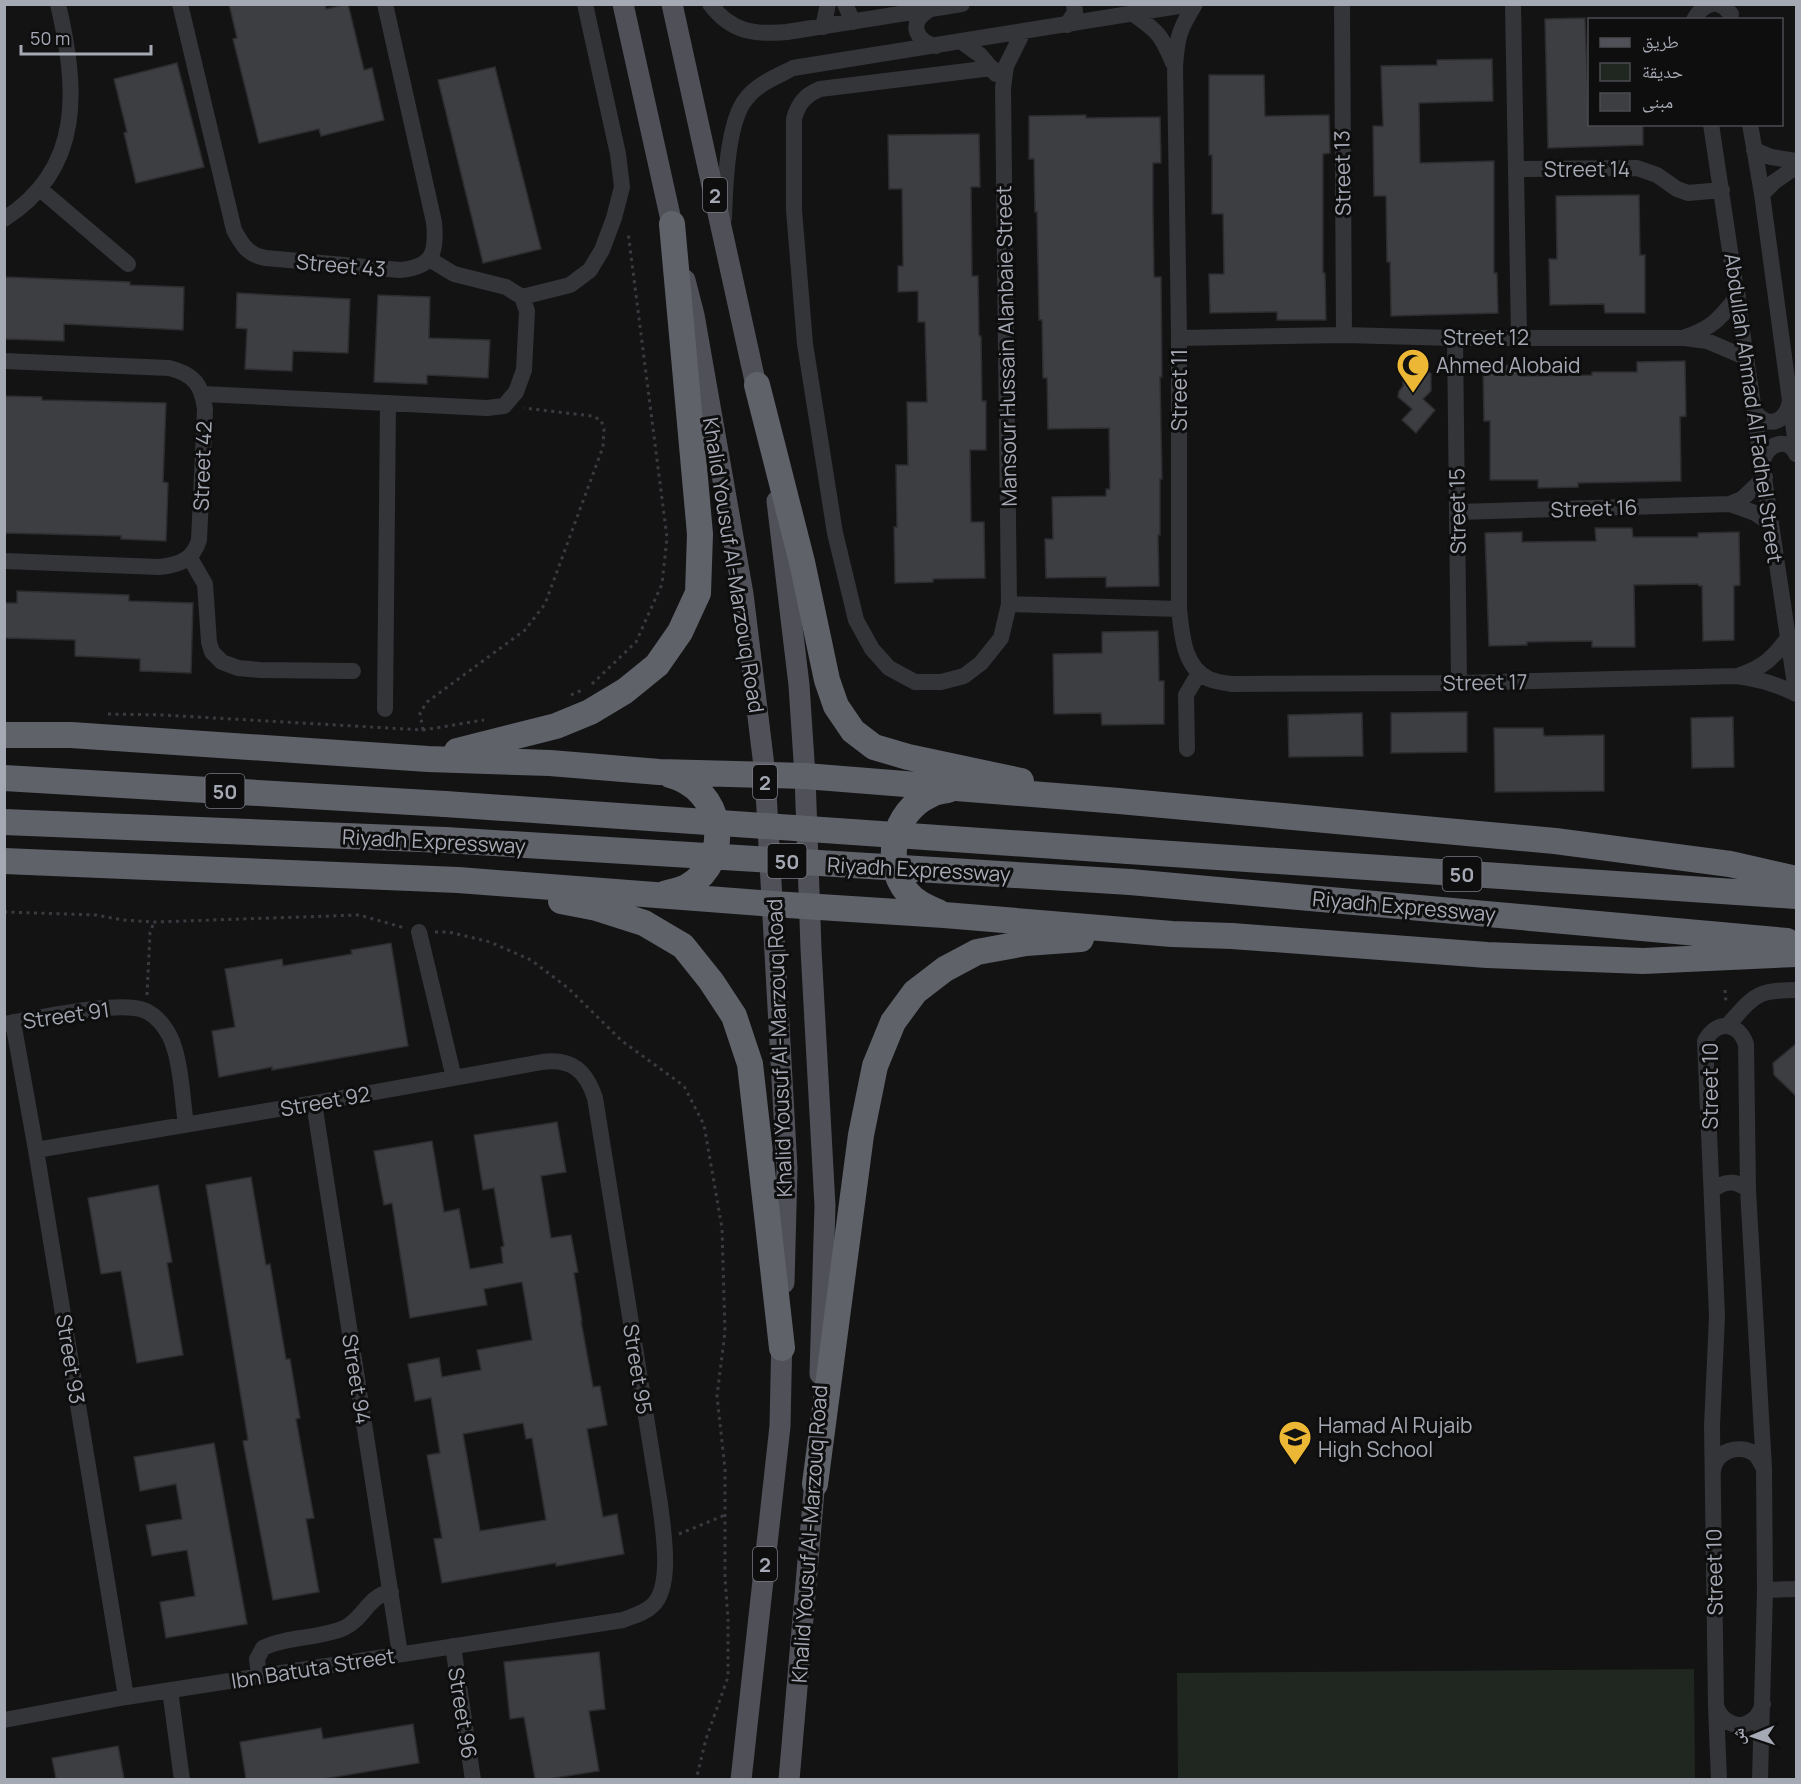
<svg xmlns="http://www.w3.org/2000/svg" width="1801" height="1784" viewBox="0 0 1801 1784" font-family="Manrope,'Noto Naskh Arabic',sans-serif">
<style>
.green{fill:#1f2720}
.building{fill:#3d3e41;stroke:#2d2d30;stroke-width:1.5;fill-rule:evenodd}
.lines{fill:none;stroke-linecap:round;stroke-linejoin:round}
.path{stroke:#3a3b40;stroke-width:3;stroke-dasharray:3 4.5;stroke-linecap:butt}
.minor{stroke:#343539;stroke-width:16}
.major{stroke:#505158;stroke-width:21}
.highway{stroke:#60626a;stroke-width:26}
.highway-bridge{stroke:#60626a;stroke-width:26}
.labels{text-anchor:middle;dominant-baseline:central;stroke-width:6;stroke-linejoin:round;paint-order:stroke}
.shield{fill:#0e0e0f;stroke:#787a82;stroke-width:1.5}
.shield-label{font-size:20px;font-weight:bold;fill:#a5a9b4}
.street-label{font-size:21px;fill:#a5a9b4;stroke:#0e0e0f}
.poi-label{font-size:21px;fill:#a5a9b4;stroke:#0e0e0f;text-anchor:start}
</style>
<rect width="100%" height="100%" fill="#131314"/>
<path class="green" d="M1694,1669L1695,1779H1178L1177,1673Z"/>
<path class="building" d="M229,4H325L326,9L348,4L364,70L372,68L384,120L321,136L319,129L259,143L233,39L237,38Z
M1585,18L1589,124H1643V145L1548,148L1545,19Z
M1492,59L1493,101L1419,103L1420,163L1494,161V273H1497L1498,313L1391,316L1390,262H1387L1386,196H1374L1373,126H1383L1381,66L1437,65V60Z
M177,63L204,167L136,183L124,133L127,132L114,79Z
M495,67L541,249L483,263L438,80Z
M1209,75H1264L1265,116L1329,115L1330,153L1323,154V273H1325L1326,320H1277V312L1210,313L1209,274H1224L1223,214H1212V155H1209Z
M1086,115V118L1160,117L1161,163H1153V211L1154,277H1161L1162,377H1160L1162,479H1160V535H1158L1159,586L1106,587V577L1046,578L1045,539H1053L1052,497L1106,496V489H1110L1109,428L1048,429L1047,378H1043L1042,320H1039L1037,212H1035L1034,159H1029V116Z
M979,134L980,187H971L972,276H978L979,336H981L982,401H986V450H970L971,522H984L985,578L933,579V582L895,583L894,527H897L896,465H908L907,402H927L925,322H918V291L898,292V266H903L902,189H889L888,135Z
M1639,195L1640,255H1645V313H1605L1604,304L1550,305L1549,259H1557L1556,196Z
M4,277L130,282V285L184,287L183,330L64,324V341L4,339Z
M237,293L350,299L348,353L293,351L292,371L245,369L247,329L236,328Z
M378,295L430,297L429,338L490,340L488,378L427,375V384L374,382Z
M1685,361L1686,416L1680,417L1681,481L1578,483V487L1538,488V480H1490V421H1484L1483,366L1520,365V376L1592,375V372H1637V362Z
M1403,362H1419L1431,374V391L1423,399L1435,410L1416,433L1402,420L1412,409L1398,397L1399,391L1403,386Z
M4,396L42,397V400L166,403L163,482L168,483L166,541L121,539V536L4,533Z
M1595,528H1632L1633,537H1698V533L1739,532L1740,585L1734,586V640L1703,641L1702,586H1699L1698,584L1634,585L1635,647H1592V641L1527,642V645L1489,646L1485,533L1522,532V542L1596,541Z
M17,591L129,595V601L193,603L191,673L140,671V659L75,656V640L4,638V603H17Z
M1158,631L1159,681H1164V724L1102,725L1101,713L1054,714L1053,654L1102,653V632Z
M1467,712V752L1391,753V713Z
M1362,713L1363,756L1289,757L1288,715Z
M1733,717L1734,767L1692,768L1691,718Z
M1494,728H1543L1544,736L1604,735V791L1495,792Z
M391,943L408,1046L272,1070V1067L219,1077L212,1031L235,1027L225,969L282,959L283,966L352,954L351,950Z
M1797,1043V1097L1774,1075L1773,1063Z
M557,1122L566,1172L541,1176L551,1238L571,1235L578,1272L574,1273L582,1321H581L593,1387L600,1386L607,1425L587,1429L603,1517L617,1514L624,1554L556,1566V1563L442,1583L434,1539L442,1538L427,1455L440,1453L431,1398L415,1401L408,1364L439,1358L442,1377L481,1370L477,1350L532,1340L522,1282L484,1289L487,1305L410,1318L392,1203L384,1205L374,1151L432,1141L444,1212L459,1209L470,1269L503,1263L501,1247L504,1246L494,1188L483,1190L474,1135ZM523,1423L526,1439L532,1438L546,1520L480,1531L463,1434Z
M251,1177L266,1265L270,1264L286,1359H290L300,1418L296,1419L314,1518L306,1519L319,1592L273,1600L243,1441L248,1440L206,1185Z
M158,1185L172,1262L167,1263L183,1355L137,1363L121,1271L101,1274L88,1198Z
M214,1443L247,1624L166,1638L160,1602L195,1596L187,1550L152,1556L146,1525L182,1519L176,1484L140,1491L134,1457Z
M599,1652L605,1709L589,1711L599,1771L548,1779H535L524,1717L510,1719L504,1662Z
M413,1724L419,1763L323,1779H246L240,1742L321,1728L323,1739Z
M118,1746L124,1779H56L52,1758Z"/>
<g class="lines">
<path class="path" d="M592,684L636,642L662,584L667,538L628,232
M571,695L584,689
M108,714L163,715L423,730L484,720
M423,730L420,713L427,702L525,630L545,604L603,447L604,429L601,420L592,416L524,408
M4,912L96,915L123,920L154,922L359,915L405,928
M435,932H449L490,942L531,960L568,988L622,1041L684,1086L704,1125L722,1228L725,1332L717,1396L725,1469V1578L728,1619V1677L706,1739L696,1780
M1725,990L1726,1003
M147,995L150,933L154,922
M679,1534L725,1515"/>
<path class="minor" d="M180,4L234,230C242,245 248,255 266,258L400,270C433,267 437,253 434,222L385,4
M710,4C731,32 754,35 787,32L962,4
M845,4L853,22
M1195,4C1179,30 1177,37 1175,67L1179,338V609C1182,634 1183,667 1209,679C1216,682 1225,683 1232,684L1459,683L1737,676C1759,679 1777,684 1796,694
M1342,4L1344,335
M1513,4L1519,337
M1717,4L1724,7L1731,14
M929,10C908,22 915,41 936,46
M1133,14C1158,31 1162,36 1173,63
M1694,20C1699,11 1703,6 1713,4
M1067,25L1075,12L1074,4
M823,27L828,4
M962,42L980,55L996,74
M992,68L820,89C805,95 798,104 794,119V210L805,344L835,533L856,620L872,649L889,668L915,682H941L964,676L981,663L1001,638L1009,604L1003,88L1006,66L1023,32
M1711,124L1796,691
M1750,124L1762,194L1796,445
M1754,150L1771,157L1796,161
M1517,169L1637,168L1657,175L1677,189L1688,193L1722,190
M40,189L128,264
M1762,194L1774,182L1796,167
M724,218C725,187 727,122 746,99C757,84 776,77 793,68L1191,4
M4,219C85,168 77,86 58,4
M522,297L570,285L590,270L602,250L614,218L622,187L618,154L585,4
M1685,337C1713,328 1720,318 1738,296
M1179,338L1344,335L1455,338H1685L1707,341L1747,358
M1455,338L1459,683
M4,361L169,368C194,374 202,385 205,409L199,540C193,560 179,565 159,567L4,561
M203,394L487,408L504,406L516,392L524,370L527,311L522,297L506,287L454,274L429,259
M1755,412C1770,430 1786,421 1790,401
M1763,463C1764,445 1788,435 1796,454
M1730,504L1742,499L1765,477
M1457,512L1730,504L1755,513L1771,524
M190,558L205,584L209,642L212,652L222,662L238,668L260,670L353,671
M1009,604L1179,609
M1740,675C1764,667 1773,658 1788,638
M385,709L388,403
M1187,749L1186,695L1199,673
M419,932L454,1078
M13,1022L36,1150L126,1697
M4,1024C36,1019 120,999 146,1011C159,1017 170,1033 174,1047C182,1071 182,1099 186,1124
M1727,1026C1754,996 1755,990 1796,990
M314,1103L400,1654
M1712,1191C1724,1180 1736,1180 1748,1190
M1713,1471C1715,1450 1741,1443 1756,1455C1759,1458 1761,1464 1764,1468
M1765,1590L1796,1589
M453,1646L473,1780
M259,1676L257,1659L263,1648C287,1636 319,1639 344,1628C364,1619 368,1595 391,1592
M170,1690L182,1780
M1716,1706C1726,1732 1755,1731 1763,1704
M4,1720L126,1697L623,1620C633,1616 645,1613 653,1605C673,1585 663,1530 660,1504L595,1098C586,1071 572,1058 542,1062L314,1103L36,1150
M1719,1780L1716,1706L1712,1426L1717,1316L1705,1041C1717,1019 1738,1022 1746,1044L1748,1190L1764,1468L1765,1590L1760,1780"/>
<path class="major" d="M623,4L675,238
M672,4L759,399
M685,280L694,315L743,594L765,774L787,1169L784,1283
M777,501L799,685L805,776L811,949L825,1206L820,1374
M741,1780L780,1426L782,1332
M789,1780L816,1468"/>
<path class="highway" d="M757,385L802,562L827,680L836,706L853,731L874,747L908,757L1021,781
M4,735H71L428,759L550,763L659,772L805,776L1119,801L1555,841L1730,864L1796,879
M457,751L556,726L590,712L625,691L657,665L680,632L698,593L700,534L672,224
M4,778L445,804
M4,822L445,840
M1128,851L1796,896
M4,861L458,880L773,904L944,915L1172,934L1232,936L1487,955L1643,961L1796,954
M1130,882L1787,941
M664,894C671,892 680,890 687,887C735,858 723,789 670,775
M561,901L597,908L644,923L683,946L711,981L734,1016L750,1064L782,1348
M938,912C926,907 915,902 907,892C882,861 894,811 930,795C935,792 942,791 948,790
M815,1484L861,1135L875,1066L893,1022L915,992L945,969L977,952L1026,943L1081,939"/>
<path class="highway-bridge" d="M445,804L1128,851
M445,840L1130,882"/>
</g>
<defs>
<g id="mosque-pin" transform="scale(1.725)"><path d="M0 17L-7.5 6A9.5 9.5 0 1 1 7.5 6Z" fill="#ecb734" stroke="#0e0e0f"/><path d="M3.5-4.9A6 6 0 1 0 3.5 4.9A5 5 0 1 1 3.5-4.9Z" fill="#111"/></g>
<g id="school-pin" transform="scale(1.725)"><path d="M0 17L-7.5 6A9.5 9.5 0 1 1 7.5 6Z" fill="#ecb734" stroke="#0e0e0f"/><path d="M0-5L7-2L0 1L-7-2ZM-4 1L0 2.5L4 1V4Q0 6-4 4Z" fill="#111"/></g>
</defs>
<g fill-rule="evenodd">
<use href="#mosque-pin" x="1413" y="365"/>
<use href="#school-pin" x="1295" y="1437"/>
</g>
<g class="labels">
<g class="shield">
<rect x="703" y="178" width="24" height="34" rx="4.5"/>
<rect x="753" y="765" width="24" height="34" rx="4.5"/>
<rect x="205.5" y="774" width="39" height="34" rx="4.5"/>
<rect x="767.5" y="844" width="39" height="34" rx="4.5"/>
<rect x="1442.5" y="857" width="39" height="34" rx="4.5"/>
<rect x="753" y="1547" width="24" height="34" rx="4.5"/>
</g>
<g class="shield-label">
<text x="715" y="195">2</text>
<text x="765" y="782">2</text>
<text x="225" y="791">50</text>
<text x="787" y="861">50</text>
<text x="1462" y="874">50</text>
<text x="765" y="1564">2</text>
</g>
<g class="street-label">
<text x="1587" y="169">Street 14</text>
<text transform="translate(1342 173) rotate(-91)">Street 13</text>
<text transform="translate(341 265) rotate(5)">Street 43</text>
<text x="1486" y="337">Street 12</text>
<text transform="translate(1006 346) rotate(-91)">Mansour Hussain Alanbaie Street</text>
<text transform="translate(1179 390) rotate(-90)">Street 11</text>
<text transform="translate(1754 408) rotate(82)">Abdullah Ahmad Al Fadhel Street</text>
<text transform="translate(202 466) rotate(-88)">Street 42</text>
<text transform="translate(1594 508) rotate(-2)">Street 16</text>
<text transform="translate(1457 511) rotate(-91)">Street 15</text>
<text transform="translate(734 565) rotate(81)">Khalid Yousuf Al-Marzouq Road</text>
<text transform="translate(1485 682) rotate(-1)">Street 17</text>
<text transform="translate(434 841) rotate(3)">Riyadh Expressway</text>
<text transform="translate(919 869) rotate(3)">Riyadh Expressway</text>
<text transform="translate(1404 906) rotate(5)">Riyadh Expressway</text>
<text transform="translate(66 1015) rotate(-8)">Street 91</text>
<text transform="translate(779 1048) rotate(-92)">Khalid Yousuf Al-Marzouq Road</text>
<text transform="translate(1710 1086) rotate(-90)">Street 10</text>
<text transform="translate(325 1101) rotate(-10)">Street 92</text>
<text transform="translate(71 1359) rotate(81)">Street 93</text>
<text transform="translate(638 1369) rotate(81)">Street 95</text>
<text transform="translate(357 1379) rotate(81)">Street 94</text>
<text transform="translate(809 1534) rotate(-86)">Khalid Yousuf Al-Marzouq Road</text>
<text transform="translate(1714 1572) rotate(-91)">Street 10</text>
<text transform="translate(313 1668) rotate(-9)">Ibn Batuta Street</text>
<text transform="translate(463 1713) rotate(81)">Street 96</text>
</g>
<g class="poi-label">
<text x="1436" y="365">Ahmed Alobaid</text>
<text x="1318" y="1425">Hamad Al Rujaib<tspan x="1318" dy="24">High School</tspan></text>
</g>
</g>
<rect width="1801" height="1784" fill="none" stroke="#a5a9b4" stroke-width="12"/>
<rect x="1588" y="18" width="195" height="108" fill="#0e0e0f" stroke="#4a4c51" stroke-width="1.5"/>
<rect x="1600" y="38" width="30" height="9" fill="#505158" stroke="#4a4c51" stroke-width="1.5"/>
<text x="1642" y="48" font-size="18" fill="#a5a9b4">طريق</text>
<rect x="1600" y="63" width="30" height="18" fill="#1f2720" stroke="#4a4c51" stroke-width="1.5"/>
<text x="1642" y="78" font-size="18" fill="#a5a9b4">حديقة</text>
<rect x="1600" y="93" width="30" height="18" fill="#3d3e41" stroke="#4a4c51" stroke-width="1.5"/>
<text x="1642" y="108" font-size="18" fill="#a5a9b4">مبنى</text>
<g transform="translate(1753 1736) rotate(268)" stroke="#0e0e0f" stroke-width="4.5" paint-order="stroke">
<path d="M0-4.5L10 22L0 15L-10 22Z" fill="#a5a9b4"/>
<text y="-9" font-size="16" font-weight="bold" text-anchor="middle" fill="#a5a9b4">ش</text>
</g>
<path d="M21 45v9h130v-9" fill="none" stroke="#a5a9b4" stroke-width="3"/>
<text x="30" y="45" font-size="18" fill="#a5a9b4" stroke="#0e0e0f" stroke-width="4.5" paint-order="stroke">50 m</text>
</svg>
